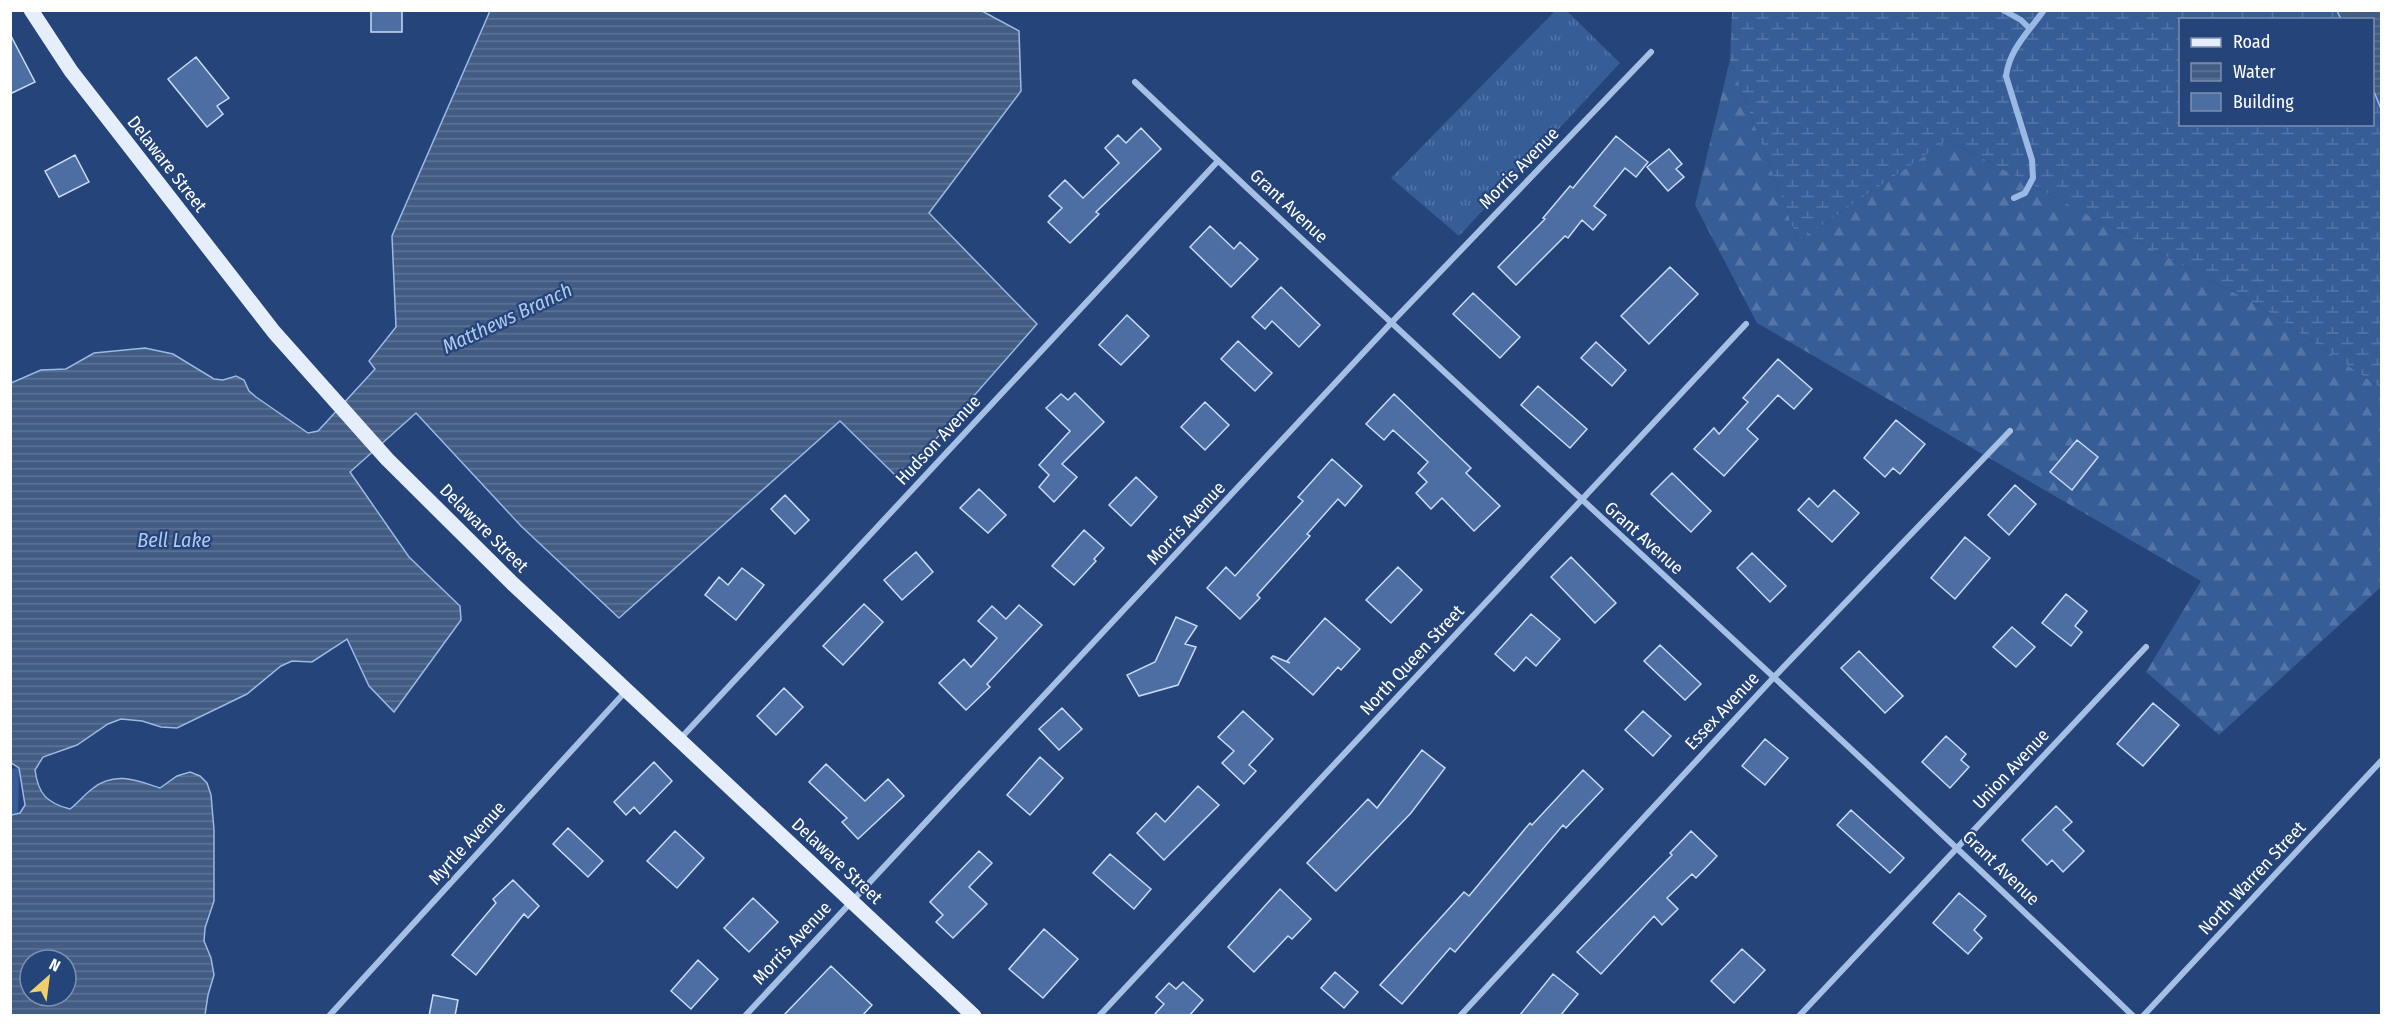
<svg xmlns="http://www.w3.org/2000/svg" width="2392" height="1026" viewBox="0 0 2392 1026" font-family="'Fira Sans Condensed',sans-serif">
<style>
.grass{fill:url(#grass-tufts)}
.forest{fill:url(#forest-firs)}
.wetland{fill:url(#wetland-marsh)}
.water{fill:url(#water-rules);stroke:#9ab9e5;stroke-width:1.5;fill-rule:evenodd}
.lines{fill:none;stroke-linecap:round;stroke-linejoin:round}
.stream{stroke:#9ab9e5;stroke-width:6}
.building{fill:#4c6ea3;stroke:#c9daf4;stroke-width:1.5}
.street{stroke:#a6bfe4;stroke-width:6}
.primary{stroke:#e6eefc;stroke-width:15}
.labels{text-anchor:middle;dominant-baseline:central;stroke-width:4.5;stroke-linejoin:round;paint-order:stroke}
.street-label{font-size:18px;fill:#fff;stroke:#24447a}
.water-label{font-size:20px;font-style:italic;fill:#b1c9ec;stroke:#24447a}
</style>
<defs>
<pattern id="grass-tufts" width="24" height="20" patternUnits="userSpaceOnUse" patternTransform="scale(1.5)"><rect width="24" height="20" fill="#375d97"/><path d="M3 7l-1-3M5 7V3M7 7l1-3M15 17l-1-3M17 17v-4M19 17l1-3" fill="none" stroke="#5575a7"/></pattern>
<pattern id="forest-firs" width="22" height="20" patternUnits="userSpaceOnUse" patternTransform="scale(1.5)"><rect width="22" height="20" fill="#375d97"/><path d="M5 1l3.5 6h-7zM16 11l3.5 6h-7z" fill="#5575a7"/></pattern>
<pattern id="wetland-marsh" width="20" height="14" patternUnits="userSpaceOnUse" patternTransform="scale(1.5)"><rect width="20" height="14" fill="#375d97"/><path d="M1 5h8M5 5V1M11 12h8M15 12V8" fill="none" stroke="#5575a7"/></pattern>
<pattern id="water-rules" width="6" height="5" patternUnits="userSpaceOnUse" patternTransform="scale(1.5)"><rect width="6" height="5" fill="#435c83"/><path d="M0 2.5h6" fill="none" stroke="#5f7496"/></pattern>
</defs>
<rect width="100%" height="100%" fill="#24447a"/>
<path class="grass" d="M1555,11H1567L1620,63L1459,236L1391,178Z"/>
<path class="forest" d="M1730,60L1798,241L1948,140L2263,308L2381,388V587L2219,735L2146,672L2201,581L1757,323L1695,205Z
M19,768L18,814L11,817V769Z"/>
<path class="wetland" d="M1732,11H2337L2341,19L2180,20V124H2372L2373,89L2382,109L2381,388L2263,308L1948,140L1798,241L1730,60Z"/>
<path class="water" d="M980,10L1019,31L1021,91L929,213L1037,324L900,480L840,421L619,618L521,526L416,413L350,472L409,557L460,606L461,620L394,712L369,686L347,639L312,662L292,661L281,666L247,694L177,728L161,727L142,721L121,719L108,724L77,745L43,757L35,770C38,793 46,803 70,809C78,803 84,795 92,789C114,771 136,780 160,788L177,776L190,772L200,776L207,783L211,795L214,830V901L205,928L204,941L211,958L214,975L208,995L205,1015L11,1016V815L20,813L25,805L19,768L10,762L11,383L41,370L66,369L94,353L145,348L173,354L214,379L223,380L236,376L244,380L249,391L256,397L308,433L318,431L375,369L369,361L396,327L392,236L490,11ZM30,960H66V996H30Z
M2337,11H2381V109L2373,89L2372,20L2341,19Z"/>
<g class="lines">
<path class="stream" d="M2003,10L2021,20L2029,28
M2014,198L2025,193L2033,178L2032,160L2006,76C2010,48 2028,33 2044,10"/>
</g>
<path class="building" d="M371,10H402V32H371Z
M10,34L35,82L10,94Z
M196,57L229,98L217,106L223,114L207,127L168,79Z
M1141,128L1161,149L1096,212L1099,214L1070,243L1048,222L1062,208L1049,196L1065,180L1083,198L1119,163L1105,148L1118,135L1126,143Z
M1616,136L1648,162L1636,177L1625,168L1594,206L1606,215L1593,230L1582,220L1568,238L1565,236L1516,285L1498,267L1545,219L1543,218L1570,186L1573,188Z
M1669,149L1682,164L1676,169L1684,177L1668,191L1647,167Z
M75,155L89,182L59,197L45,171Z
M1210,226L1234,249L1240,242L1258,259L1231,287L1190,247Z
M1670,267L1698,294L1649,344L1621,316Z
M1281,287L1320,325L1299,347L1272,321L1265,329L1252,317Z
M1473,293L1520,337L1500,358L1453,314Z
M1127,315L1149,336L1121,365L1099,345Z
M1238,341L1272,373L1255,391L1221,359Z
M1596,342L1626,370L1612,386L1581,358Z
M1778,359L1812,389L1794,409L1778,395L1747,429L1758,439L1724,476L1694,449L1714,428L1719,434L1748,402L1743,398Z
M1538,386L1587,429L1570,448L1521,405Z
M1075,393L1104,422L1062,464L1077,477L1054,502L1039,487L1049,475L1039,465L1070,431L1046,408L1061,394L1068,400Z
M1394,394L1471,468L1466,473L1500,506L1474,531L1442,498L1431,509L1416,493L1427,482L1418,473L1428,462L1393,430L1384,440L1366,424Z
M1205,402L1229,425L1205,450L1181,427Z
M1896,420L1925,444L1900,474L1893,468L1885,477L1864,458Z
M2077,440L2098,457L2072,490L2050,472Z
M1332,459L1362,486L1345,506L1338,499L1307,534L1310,536L1257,595L1260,598L1240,619L1207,588L1226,567L1235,576L1303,501L1298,497Z
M1672,473L1711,511L1691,532L1651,494Z
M1136,477L1157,497L1131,526L1109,505Z
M2015,485L2036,504L2009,535L1988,515Z
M979,489L1006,515L988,533L960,508Z
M1834,490L1859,513L1832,542L1798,510L1809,498L1818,507Z
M785,495L809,520L795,534L771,509Z
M1084,530L1104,548L1094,559L1096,561L1074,585L1052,566Z
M1965,537L1990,558L1955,599L1931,578Z
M916,552L933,572L902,600L884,580Z
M1752,553L1786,586L1770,602L1737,568Z
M1571,557L1616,603L1595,623L1551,577Z
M1398,567L1422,590L1391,623L1366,600Z
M742,568L764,585L736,620L705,595L719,577L728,585Z
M2066,594L2087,611L2075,626L2082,632L2071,646L2042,623Z
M864,604L883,622L843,665L823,646Z
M1019,605L1042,625L987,684L990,687L966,710L939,683L964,659L971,667L997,638L978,621L992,606L1006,619Z
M1531,614L1560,639L1536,666L1526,657L1514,671L1495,654Z
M1176,617L1197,626L1185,644L1196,647L1178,685L1139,696L1127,675L1155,662Z
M1325,618L1360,649L1341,670L1338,667L1313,695L1271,658L1273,656L1290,663L1287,661Z
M2012,627L2035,647L2016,667L1993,647Z
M1660,645L1701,684L1685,700L1644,661Z
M1859,651L1903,696L1885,713L1841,668Z
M784,688L803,707L776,735L757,716Z
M2153,703L2179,725L2143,766L2117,744Z
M1062,708L1082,729L1059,750L1039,729Z
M1243,711L1273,739L1249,765L1256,771L1244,784L1222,763L1234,751L1218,737Z
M1643,711L1671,736L1653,756L1625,730Z
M1946,736L1966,754L1961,760L1969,767L1950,788L1922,762Z
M1765,739L1788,758L1765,785L1742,766Z
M1422,750L1445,768L1411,813L1336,891L1307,863L1368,799L1377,808Z
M1040,757L1063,778L1030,815L1007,795Z
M654,762L672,781L640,814L634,807L626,815L614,802Z
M826,764L865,801L888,779L904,796L858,839L842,822L847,818L809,782Z
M1583,770L1603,789L1566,828L1563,825L1455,952L1450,948L1402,1004L1380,985L1464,892L1469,896L1530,823L1532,825Z
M1198,786L1219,805L1164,860L1137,833L1156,813L1165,822Z
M2056,806L2072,822L2063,830L2084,851L2063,872L2052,860L2047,865L2022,840Z
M1851,810L1904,858L1890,873L1837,825Z
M568,828L603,861L588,877L553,844Z
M675,831L704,858L677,888L647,861Z
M1691,831L1717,856L1696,878L1692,874L1667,898L1678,909L1662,925L1654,916L1601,974L1577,952L1672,855L1670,853Z
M979,851L992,863L969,887L987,904L953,938L936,922L943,915L930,902Z
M1110,854L1151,889L1134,909L1093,873Z
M513,880L539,906L528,918L524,914L476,975L452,955L496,903L493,899Z
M1280,889L1311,919L1292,939L1288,936L1254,972L1228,947Z
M1959,893L1986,916L1974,930L1982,938L1968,954L1933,923Z
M753,898L778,922L749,952L724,928Z
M1044,929L1078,959L1043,998L1009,969Z
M1742,949L1765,970L1734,1003L1711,981Z
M698,960L718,979L691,1009L671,991Z
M831,966L872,1005L862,1016H783Z
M1335,972L1358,992L1344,1008L1321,988Z
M1553,974L1578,994L1560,1016H1519Z
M1183,982L1203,1000L1189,1016H1153L1164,1004L1156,997L1169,983L1176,989Z
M433,995L458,1000L455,1016H429Z"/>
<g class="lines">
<path class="street" d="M1135,82C1465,396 1805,700 2133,1016
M680,739L1218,161
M329,1016L626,691
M745,1016L1392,322L1651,52
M1099,1016L1746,324
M1460,1016L1775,676L2010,431
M1799,1016L2146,647
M2143,1016L2382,760"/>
<path class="primary" d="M31,10L71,71L274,332L387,459L512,583L974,1016"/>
</g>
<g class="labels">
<g class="street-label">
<text transform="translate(167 164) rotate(52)">Delaware Street</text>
<text transform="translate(1519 168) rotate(-46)">Morris Avenue</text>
<text transform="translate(1289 206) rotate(43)">Grant Avenue</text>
<text transform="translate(938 440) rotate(-47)">Hudson Avenue</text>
<text transform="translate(1186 523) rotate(-47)">Morris Avenue</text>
<text transform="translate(484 528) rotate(45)">Delaware Street</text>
<text transform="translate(1644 538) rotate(42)">Grant Avenue</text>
<text transform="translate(1412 660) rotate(-47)">North Queen Street</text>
<text transform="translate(1722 711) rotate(-47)">Essex Avenue</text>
<text transform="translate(2011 769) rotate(-47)">Union Avenue</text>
<text transform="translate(467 843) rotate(-48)">Myrtle Avenue</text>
<text transform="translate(837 861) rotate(43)">Delaware Street</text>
<text transform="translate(2001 868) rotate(44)">Grant Avenue</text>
<text transform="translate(2252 878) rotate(-47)">North Warren Street</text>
<text transform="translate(792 943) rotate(-47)">Morris Avenue</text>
</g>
<g class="water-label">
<text transform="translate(507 318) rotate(-25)">Matthews Branch</text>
<text x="174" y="540">Bell Lake</text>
</g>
</g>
<rect width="2392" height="1026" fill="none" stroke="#ffffff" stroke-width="24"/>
<rect x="2179" y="18" width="195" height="108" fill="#24447a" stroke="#7c8faf" stroke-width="1.5"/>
<rect x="2191" y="38" width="30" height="9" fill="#e6eefc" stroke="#7c8faf" stroke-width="1.5"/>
<text x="2233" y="48" font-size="18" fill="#ffffff">Road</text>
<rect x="2191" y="63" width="30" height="18" fill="url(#water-rules)" stroke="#7c8faf" stroke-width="1.5"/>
<text x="2233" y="78" font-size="18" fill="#ffffff">Water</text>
<rect x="2191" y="93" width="30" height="18" fill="#4c6ea3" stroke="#7c8faf" stroke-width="1.5"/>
<text x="2233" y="108" font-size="18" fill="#ffffff">Building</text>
<g transform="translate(48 978) rotate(28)"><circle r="28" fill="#24447a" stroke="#7c8faf" stroke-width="1.5"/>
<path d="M0-4.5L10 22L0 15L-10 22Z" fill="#efd06a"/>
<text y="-9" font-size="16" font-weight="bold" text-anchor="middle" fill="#ffffff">N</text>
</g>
</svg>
